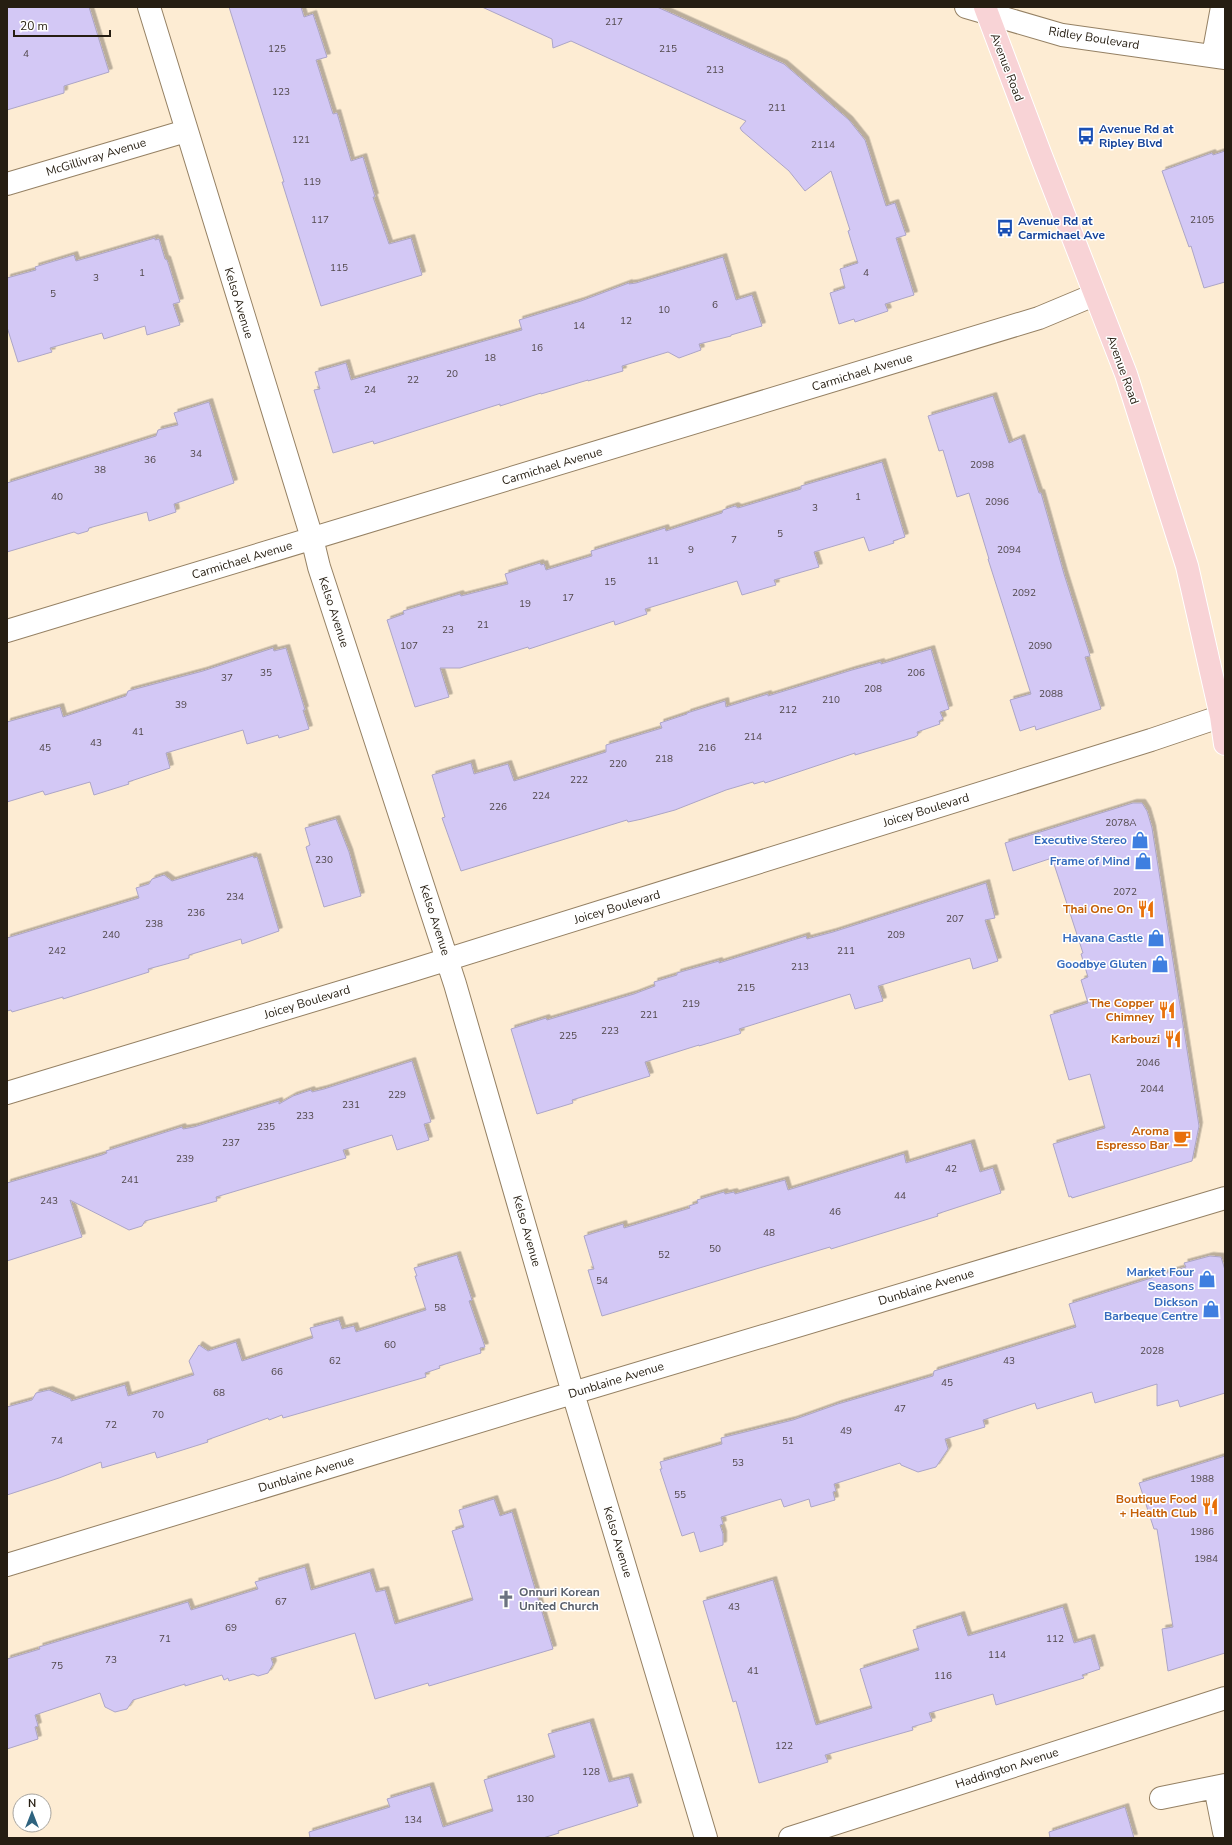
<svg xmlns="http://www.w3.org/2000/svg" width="1232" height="1845" viewBox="0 0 1232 1845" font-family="'Nunito Sans',sans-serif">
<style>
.building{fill:#d3c8f5;stroke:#aca5c6;filter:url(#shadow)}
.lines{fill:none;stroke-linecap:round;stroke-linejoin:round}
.minor-casing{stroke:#958164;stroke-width:24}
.major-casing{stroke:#fff;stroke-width:24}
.minor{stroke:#fff;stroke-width:22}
.major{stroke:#f8d3d6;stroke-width:22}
.labels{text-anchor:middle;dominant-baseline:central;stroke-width:3;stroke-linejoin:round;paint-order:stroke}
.number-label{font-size:10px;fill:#51484b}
.street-label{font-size:12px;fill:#261e12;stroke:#fff}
.transit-label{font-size:12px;font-weight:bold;fill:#164399;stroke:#fff;text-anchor:start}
.shop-label{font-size:12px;font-weight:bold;fill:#366cbe;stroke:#fff;text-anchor:end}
.food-label{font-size:12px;font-weight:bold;fill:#c56008;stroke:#fff;text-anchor:end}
.worship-label{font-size:12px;font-weight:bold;fill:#5b616d;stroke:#fff;text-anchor:start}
</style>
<defs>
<filter id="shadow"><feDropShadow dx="3.5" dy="-3.5" stdDeviation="0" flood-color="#0004"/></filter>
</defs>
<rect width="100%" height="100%" fill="#fdecd3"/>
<path class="building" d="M7,7H89L109,72L64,86V93L7,110Z
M229,7H301L304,17L313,14L327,57L316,60L333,114L337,113L351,161L363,157L375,197H373L389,244L411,238L422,275L321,306L282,182H284Z
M482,7H657L784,64L849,120L865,140L886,206L895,203L906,235L896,238L914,295L885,304L888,311L855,322L854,319L839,324L830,293L845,288L840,269L858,263L848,231L850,230L831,171L805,191L789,171L742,131L740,128L746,121L571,41L553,48L552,39Z
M1225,151V282L1204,288L1191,246L1189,247L1162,171L1212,153L1213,155Z
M155,238V240L159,239L165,259L167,260L180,302L173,304L180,325L147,335L145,326L104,339L102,333L50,348L52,352L18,362L7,327V278L36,270L35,267L74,255L76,261Z
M723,257L736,300L752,295L762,326L731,335V336L699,344L701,350L679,358L668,352L622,366L623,371L588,381V380L541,394V393L500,406V404L374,444L373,441L333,453L314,390L320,389L315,372L346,363L351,380L522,330L519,320L581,301L629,283V284L636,283Z
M993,396L1009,443L1021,438L1039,493H1041L1064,574L1090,656L1085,657L1101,709L1036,730L1035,726L1020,731L1010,700L1031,694L988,559H989L969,493L957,497L943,450L939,451L928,416Z
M209,402L234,483L174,504L176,512L149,521L147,512L89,528L88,531L78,534L74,532L7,552V483L156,436L158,430L178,425L174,413Z
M882,462L905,537L893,541L894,543L869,551L864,537L814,552L819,567L774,580L776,585L742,595L737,581L645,609L647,614L615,625L614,621L529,649L528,647L460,668H440L449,697L415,707L387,620L404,614L403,611L460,594L461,596L508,584L505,574L540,563L541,565L544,564L546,570L592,556L591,551L665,528L666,531L722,513L723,510L735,506L738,508L801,489V486Z
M273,648L274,651L286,648L305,710H303L309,729L279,738L278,735L247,744L243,730L166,753L170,768L128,782L129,784L97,794L94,795L90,782L45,795L43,791L7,802V722L60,707L63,717L126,696L128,691L203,671Z
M931,649L949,709L940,712L943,719L939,721L940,724L917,732L918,735L915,737L855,755V753L765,783L764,781L754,784L753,782L726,790L675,810L642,819L628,822L627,820L461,871L442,818L445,817L432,775L471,763L474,774L508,764L514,781L606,752V745L662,728L660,723L687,714V713L725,701L726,707L768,694V696L852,670L881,662V664Z
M1133,803H1142L1147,811L1152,828L1199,1126L1192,1161L1072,1198L1071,1196L1069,1197L1053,1144L1105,1128L1090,1074L1069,1080L1050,1015L1088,1003L1081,980L1088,977L1081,954L1083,953L1052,858L1013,871L1005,843Z
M336,819L349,852L361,896L324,907L306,847L310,845L305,828Z
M253,856L254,858L257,857L279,931L242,944L241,939L189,955V958L148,969L149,972L63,999V997L12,1012L11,1010L7,1011V938L139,898L136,888L149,884L152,879L164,875L172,881Z
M986,883L995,918L985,920L998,961L973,969L970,958L878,986L883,1001L855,1009L850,994L739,1029L741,1033L739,1034L699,1046V1045L645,1062L650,1076L572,1100L573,1103L537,1114L511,1029L546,1018L547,1020L634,994L655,986L654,982L677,975V973L719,961V963L806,936L807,939L833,932Z
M412,1061L431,1122L424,1124L429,1140L397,1150L392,1135L343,1150L346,1158L216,1197L217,1201L145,1221L142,1226L129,1230L70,1200L82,1237L7,1261V1183L102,1155L107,1153L106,1151L182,1127L183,1129L194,1127L279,1101V1104L293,1096L311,1090L312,1092L324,1089Z
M971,1143L980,1172L993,1168L1001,1193L937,1214L938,1216L831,1249L830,1247L756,1269L602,1316L588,1270L594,1269L584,1236L623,1224L624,1228L690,1208L689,1206L698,1203L697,1200L724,1192L725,1194L734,1192L735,1194L785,1180L788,1190L904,1154L906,1163Z
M457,1255L472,1300L469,1301L485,1347L480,1348L481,1353L439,1366L440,1368L425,1373L426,1377L283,1418L282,1415L269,1420L268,1418L207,1440L208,1442L157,1458L155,1452L102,1468L101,1462L59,1478L7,1495V1407L32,1400L36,1393L49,1390L71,1399V1401L125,1385L128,1396L194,1375L189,1361L199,1345L208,1351L236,1342L242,1361L313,1338L310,1328L339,1320L342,1329L354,1326L356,1332L426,1310L415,1276H417L414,1268Z
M1210,1256L1221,1257L1225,1270V1393L1180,1407L1178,1400L1157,1406V1384L1095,1403L1092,1392L1037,1409L1035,1403L983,1420L985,1427L945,1439L948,1449L936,1467L918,1472L901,1465L900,1463L834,1484L836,1491L833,1492L835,1500L811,1507L809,1499L784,1507L781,1499L721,1517L723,1524L720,1525L723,1534V1545L700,1552L694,1532L682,1536L660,1469H662L660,1462L722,1444L721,1438L793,1420L838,1404L933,1376L934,1371L1076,1327L1069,1304L1186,1267L1184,1263Z
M1225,1456V1653L1168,1671L1162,1629L1173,1627L1157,1529H1154L1139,1483Z
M494,1499L500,1516L512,1512L553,1649L429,1686L428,1683L375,1699L355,1633L271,1658L273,1664L268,1673L258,1676L253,1674L229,1681L228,1678L224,1680L222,1675L185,1686V1684L133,1700L127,1709L115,1712L105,1707L100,1693L35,1715L38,1726L35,1727L38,1739L7,1749V1659L40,1649L39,1647L188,1602L191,1610L258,1589L255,1582L305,1567L311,1590L370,1572L376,1592L385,1590L395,1624L473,1600L452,1531L464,1527L459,1510Z
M773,1580L816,1725L872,1708L860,1669L919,1650L913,1630L961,1615L968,1636L1063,1607L1074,1643L1091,1638L1100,1669L1082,1675L1084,1678L996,1705L993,1694L929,1713L932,1721L912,1727L913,1730L825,1755L828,1762L759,1783L736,1701L733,1702L703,1601Z
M590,1722L609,1782L629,1777L638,1806L558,1831L559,1833L543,1838H310L309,1832L390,1807L387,1799L430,1786L443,1827L493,1811L484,1780L555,1757L548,1734Z
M1125,1807L1134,1838H1050L1049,1832Z"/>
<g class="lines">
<g class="minor-casing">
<path id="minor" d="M149,7L312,538L319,567L455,984L573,1393L706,1838
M966,7L1062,35L1225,58
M1213,56L1222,7
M7,184L186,131
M7,631L1039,318L1094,295
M7,1093L407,972L1151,740L1225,715
M7,1565L546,1401L1225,1198
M1215,1787L1224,1832
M1161,1798L1225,1785
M790,1838L1225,1698"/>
</g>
<g class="major-casing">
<path id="major" d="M985,7L1040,153L1126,374L1187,566L1221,716L1225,744"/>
</g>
<use href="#minor" class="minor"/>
<use href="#major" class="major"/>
</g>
<defs>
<g id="bus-bare" transform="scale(1.38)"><path d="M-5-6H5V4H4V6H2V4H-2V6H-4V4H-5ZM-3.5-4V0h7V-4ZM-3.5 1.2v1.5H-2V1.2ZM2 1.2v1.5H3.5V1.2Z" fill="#1a4fb4" stroke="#fff" stroke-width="2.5" paint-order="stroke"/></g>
<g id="shop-bare" transform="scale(1.38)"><path d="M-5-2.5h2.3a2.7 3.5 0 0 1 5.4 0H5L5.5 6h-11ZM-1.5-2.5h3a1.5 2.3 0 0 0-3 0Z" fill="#3f7fe0" stroke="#fff" stroke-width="2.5" paint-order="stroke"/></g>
<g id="restaurant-bare" transform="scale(1.38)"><path d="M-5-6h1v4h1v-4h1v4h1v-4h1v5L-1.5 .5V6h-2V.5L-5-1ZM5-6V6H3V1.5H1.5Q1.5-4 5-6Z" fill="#e8710a" stroke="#fff" stroke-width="2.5" paint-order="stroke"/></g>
<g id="cafe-bare" transform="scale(1.38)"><path d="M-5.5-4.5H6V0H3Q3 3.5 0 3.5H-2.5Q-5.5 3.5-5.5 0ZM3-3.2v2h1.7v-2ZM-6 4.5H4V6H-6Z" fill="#e8710a" stroke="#fff" stroke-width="2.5" paint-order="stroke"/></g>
<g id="church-bare" transform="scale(1.38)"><path d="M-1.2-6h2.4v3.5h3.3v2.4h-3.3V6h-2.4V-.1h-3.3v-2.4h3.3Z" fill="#6b7280" stroke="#fff" stroke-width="2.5" paint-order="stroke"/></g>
</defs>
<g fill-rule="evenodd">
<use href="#bus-bare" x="1086" y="136"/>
<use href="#bus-bare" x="1005" y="228"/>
<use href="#shop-bare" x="1140" y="840"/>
<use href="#shop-bare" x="1143" y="861"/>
<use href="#restaurant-bare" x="1146" y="909"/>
<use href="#shop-bare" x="1156" y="938"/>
<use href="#shop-bare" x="1160" y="964"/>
<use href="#restaurant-bare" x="1167" y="1010"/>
<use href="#restaurant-bare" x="1173" y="1039"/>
<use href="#cafe-bare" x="1182" y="1138"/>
<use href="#shop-bare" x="1207" y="1279"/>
<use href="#shop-bare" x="1211" y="1309"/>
<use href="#restaurant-bare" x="1210" y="1506"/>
<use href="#church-bare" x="506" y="1599"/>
</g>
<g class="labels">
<g class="number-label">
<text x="614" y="22">217</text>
<text x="277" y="49">125</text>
<text x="668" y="49">215</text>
<text x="26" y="54">4</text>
<text x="715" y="70">213</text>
<text x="281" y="92">123</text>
<text x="777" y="108">211</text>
<text x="301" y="140">121</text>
<text x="823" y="145">2114</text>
<text x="312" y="182">119</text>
<text x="320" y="220">117</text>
<text x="1202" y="220">2105</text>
<text x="339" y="268">115</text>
<text x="142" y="273">1</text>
<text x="866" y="273">4</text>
<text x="96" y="278">3</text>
<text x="53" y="294">5</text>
<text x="715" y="305">6</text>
<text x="664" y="310">10</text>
<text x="626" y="321">12</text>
<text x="579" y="326">14</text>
<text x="537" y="348">16</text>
<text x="490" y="358">18</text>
<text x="452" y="374">20</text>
<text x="413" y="380">22</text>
<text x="370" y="390">24</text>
<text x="196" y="454">34</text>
<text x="150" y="460">36</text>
<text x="982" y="465">2098</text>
<text x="100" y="470">38</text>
<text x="57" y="497">40</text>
<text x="858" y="497">1</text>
<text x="997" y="502">2096</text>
<text x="815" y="508">3</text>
<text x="780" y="534">5</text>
<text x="734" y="540">7</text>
<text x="691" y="550">9</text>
<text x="1009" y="550">2094</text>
<text x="653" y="561">11</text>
<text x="610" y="582">15</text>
<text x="1024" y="593">2092</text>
<text x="568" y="598">17</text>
<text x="525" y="604">19</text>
<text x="483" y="625">21</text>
<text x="448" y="630">23</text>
<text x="409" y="646">107</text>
<text x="1040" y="646">2090</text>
<text x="266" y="673">35</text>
<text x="916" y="673">206</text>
<text x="227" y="678">37</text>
<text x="873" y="689">208</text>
<text x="1051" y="694">2088</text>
<text x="831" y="700">210</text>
<text x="181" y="705">39</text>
<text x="788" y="710">212</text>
<text x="138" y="732">41</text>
<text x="753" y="737">214</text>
<text x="96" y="743">43</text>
<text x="45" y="748">45</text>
<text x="707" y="748">216</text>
<text x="664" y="759">218</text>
<text x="618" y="764">220</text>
<text x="579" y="780">222</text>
<text x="541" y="796">224</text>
<text x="498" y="807">226</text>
<text x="1121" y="823">2078A</text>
<text x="324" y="860">230</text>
<text x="1125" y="892">2072</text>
<text x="235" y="897">234</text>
<text x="196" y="913">236</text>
<text x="955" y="919">207</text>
<text x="154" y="924">238</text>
<text x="111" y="935">240</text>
<text x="896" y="935">209</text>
<text x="57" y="951">242</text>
<text x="846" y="951">211</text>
<text x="800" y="967">213</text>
<text x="746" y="988">215</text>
<text x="691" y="1004">219</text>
<text x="649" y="1015">221</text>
<text x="610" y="1031">223</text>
<text x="568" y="1036">225</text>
<text x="1148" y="1063">2046</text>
<text x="1152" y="1089">2044</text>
<text x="397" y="1095">229</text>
<text x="351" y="1105">231</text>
<text x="305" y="1116">233</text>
<text x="266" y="1127">235</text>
<text x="231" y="1143">237</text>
<text x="185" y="1159">239</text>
<text x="951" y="1169">42</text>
<text x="130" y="1180">241</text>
<text x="900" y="1196">44</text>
<text x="49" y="1201">243</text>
<text x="835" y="1212">46</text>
<text x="769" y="1233">48</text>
<text x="715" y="1249">50</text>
<text x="664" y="1255">52</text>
<text x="602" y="1281">54</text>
<text x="440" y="1308">58</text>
<text x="390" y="1345">60</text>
<text x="1152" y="1351">2028</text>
<text x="335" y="1361">62</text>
<text x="1009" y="1361">43</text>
<text x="277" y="1372">66</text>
<text x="947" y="1383">45</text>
<text x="219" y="1393">68</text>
<text x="900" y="1409">47</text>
<text x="158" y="1415">70</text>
<text x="111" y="1425">72</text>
<text x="846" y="1431">49</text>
<text x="57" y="1441">74</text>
<text x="788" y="1441">51</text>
<text x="738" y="1463">53</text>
<text x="1202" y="1479">1988</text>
<text x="680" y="1495">55</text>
<text x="1202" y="1532">1986</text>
<text x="1206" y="1559">1984</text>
<text x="281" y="1602">67</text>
<text x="734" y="1607">43</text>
<text x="231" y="1628">69</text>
<text x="165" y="1639">71</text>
<text x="1055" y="1639">112</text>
<text x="997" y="1655">114</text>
<text x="111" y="1660">73</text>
<text x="57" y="1666">75</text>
<text x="753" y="1671">41</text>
<text x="943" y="1676">116</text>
<text x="784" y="1746">122</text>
<text x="591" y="1772">128</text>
<text x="525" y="1799">130</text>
<text x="413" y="1820">134</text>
</g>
<g class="street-label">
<text transform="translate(1094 38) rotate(9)">Ridley Boulevard</text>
<text transform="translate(1007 67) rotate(69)">Avenue Road</text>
<text transform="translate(96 157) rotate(-17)">McGillivray Avenue</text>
<text transform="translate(239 303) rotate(73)">Kelso Avenue</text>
<text transform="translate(1123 370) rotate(70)">Avenue Road</text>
<text transform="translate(862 372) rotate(-17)">Carmichael Avenue</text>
<text transform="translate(552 466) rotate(-17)">Carmichael Avenue</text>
<text transform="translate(242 560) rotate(-17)">Carmichael Avenue</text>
<text transform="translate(334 612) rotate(72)">Kelso Avenue</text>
<text transform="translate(926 810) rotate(-17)">Joicey Boulevard</text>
<text transform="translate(617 907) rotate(-17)">Joicey Boulevard</text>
<text transform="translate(435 920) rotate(72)">Kelso Avenue</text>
<text transform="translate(307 1002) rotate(-17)">Joicey Boulevard</text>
<text transform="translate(527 1231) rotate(74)">Kelso Avenue</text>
<text transform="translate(926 1287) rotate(-17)">Dunblaine Avenue</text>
<text transform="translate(616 1380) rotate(-17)">Dunblaine Avenue</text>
<text transform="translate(306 1474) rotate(-17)">Dunblaine Avenue</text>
<text transform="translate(618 1542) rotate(73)">Kelso Avenue</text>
<text transform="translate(1007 1768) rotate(-18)">Haddington Avenue</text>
</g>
<g class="transit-label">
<text x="1099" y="129">Avenue Rd at<tspan x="1099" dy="14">Ripley Blvd</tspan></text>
<text x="1018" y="221">Avenue Rd at<tspan x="1018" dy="14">Carmichael Ave</tspan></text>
</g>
<g class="shop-label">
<text x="1127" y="840">Executive Stereo</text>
<text x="1130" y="861">Frame of Mind</text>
<text x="1143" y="938">Havana Castle</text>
<text x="1147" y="964">Goodbye Gluten</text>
<text x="1194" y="1272">Market Four<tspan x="1194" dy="14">Seasons</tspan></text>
<text x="1198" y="1302">Dickson<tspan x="1198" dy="14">Barbeque Centre</tspan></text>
</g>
<g class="food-label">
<text x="1133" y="909">Thai One On</text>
<text x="1154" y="1003">The Copper<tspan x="1154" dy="14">Chimney</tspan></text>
<text x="1160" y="1039">Karbouzi</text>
<text x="1169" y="1131">Aroma<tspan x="1169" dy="14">Espresso Bar</tspan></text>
<text x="1197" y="1499">Boutique Food<tspan x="1197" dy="14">+ Health Club</tspan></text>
</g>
<g class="worship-label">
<text x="519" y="1592">Onnuri Korean<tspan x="519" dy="14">United Church</tspan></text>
</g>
</g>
<rect width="1232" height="1845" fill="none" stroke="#261e12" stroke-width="16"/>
<g transform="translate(32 1813)"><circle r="19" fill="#ffffff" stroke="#a8a5a0"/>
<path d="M0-3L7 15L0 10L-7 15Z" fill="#2e637f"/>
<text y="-6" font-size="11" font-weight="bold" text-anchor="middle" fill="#261e12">N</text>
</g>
<path d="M14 30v6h96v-6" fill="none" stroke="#261e12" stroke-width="2"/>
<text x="20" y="30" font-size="12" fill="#261e12" stroke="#ffffff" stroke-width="3" paint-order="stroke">20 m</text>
</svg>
